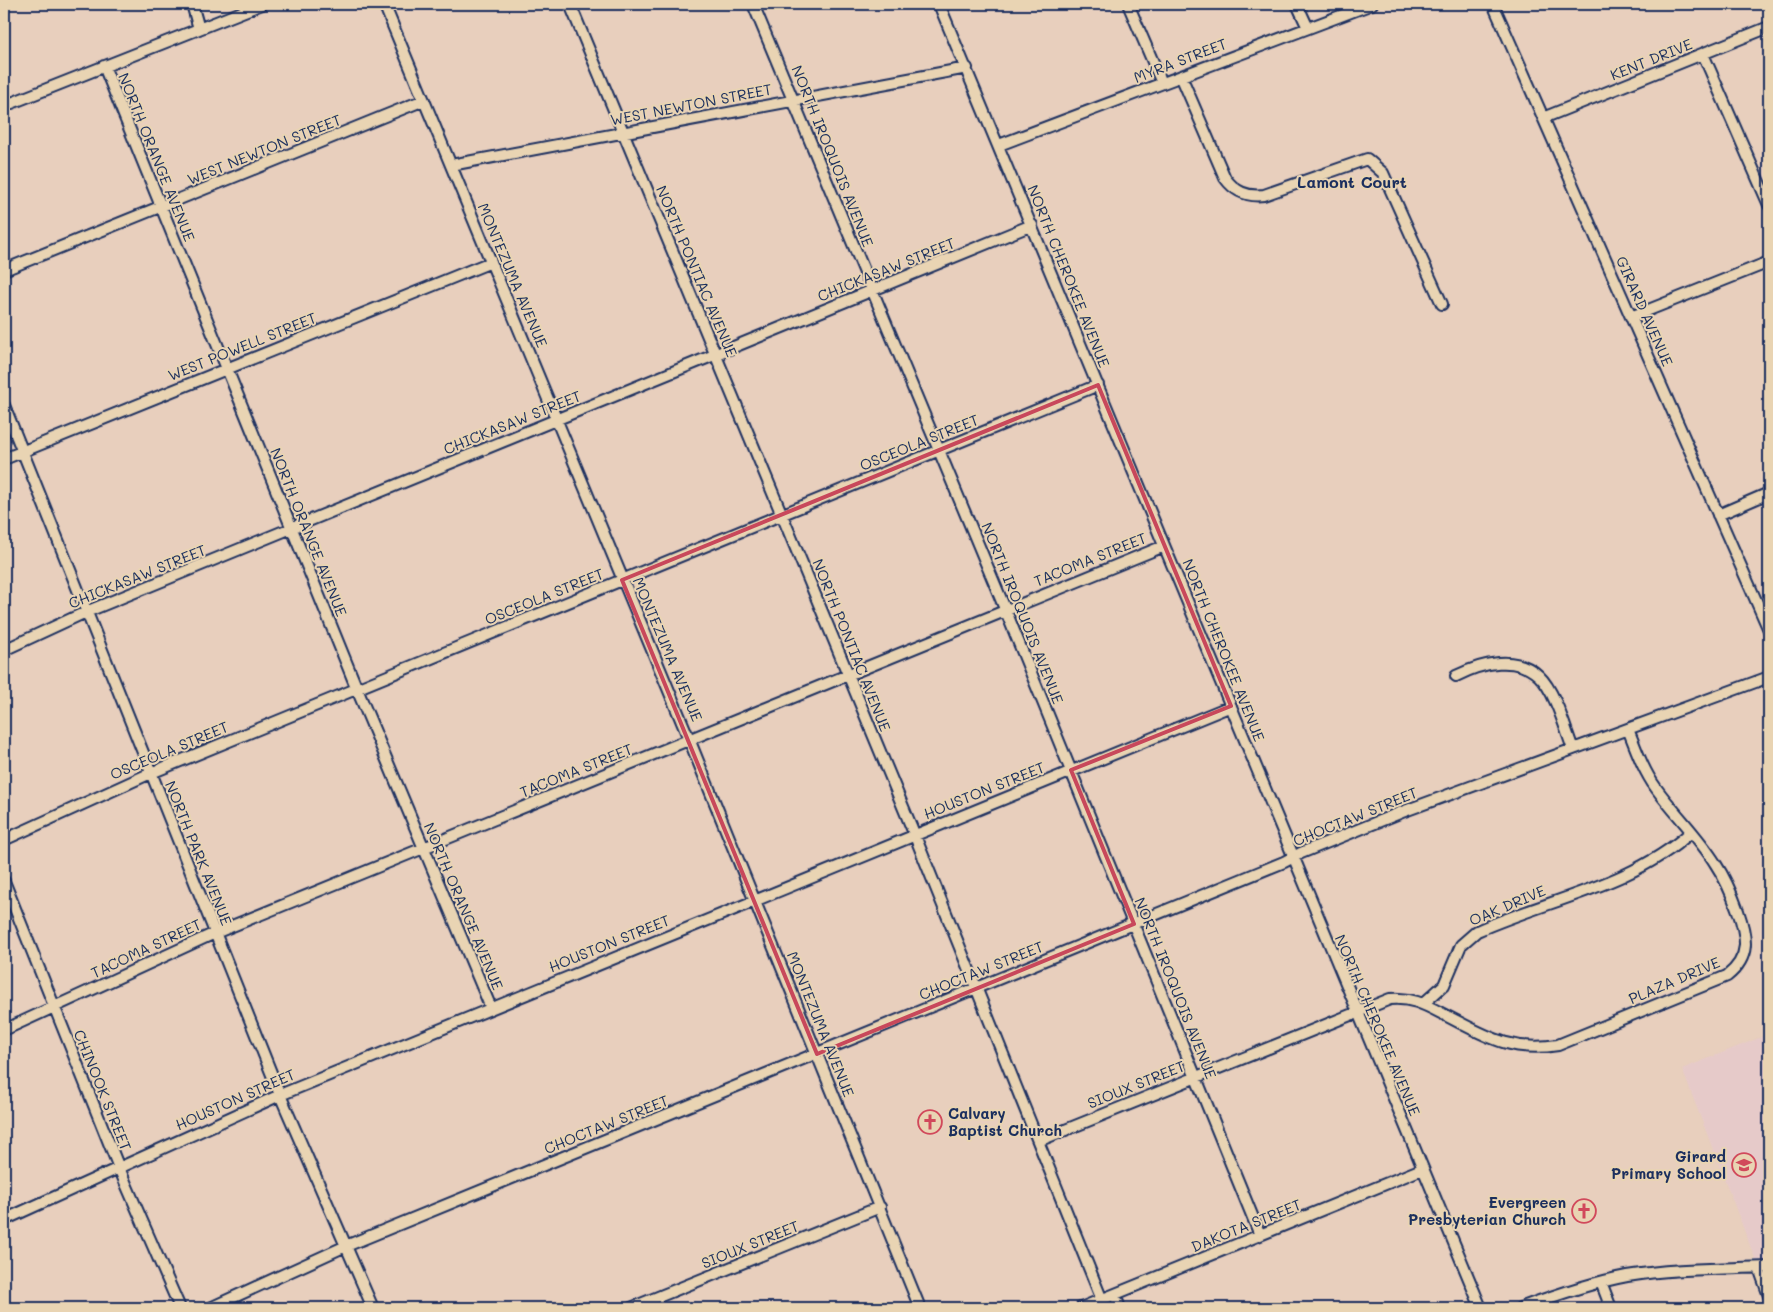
<svg xmlns="http://www.w3.org/2000/svg" width="1773" height="1312" viewBox="0 0 1773 1312" font-family="Mali,sans-serif">
<style>
.built{fill:#e6cac9}
.lines{fill:none;stroke-linecap:round;stroke-linejoin:round}
.minor-casing{stroke:#1b2f5e;stroke-width:14}
.minor{stroke:#e9d4b3;stroke-width:10}
.marked{fill:none;stroke:#c8485b;stroke-width:4;stroke-linejoin:round}
.labels{text-anchor:middle;dominant-baseline:central;stroke-width:4;stroke-linejoin:round;paint-order:stroke}
.street-label{font-size:15px;fill:#1b2f5e;stroke:#e9d4b3}
.poi-label{font-size:15px;font-weight:bold;fill:#1b2f5e;stroke:#e9d4b3;text-anchor:end}
.neighbourhood-label{font-size:16px;font-weight:bold;fill:#1b2f5e;stroke:#e9d4b3}
</style>
<rect width="100%" height="100%" fill="#e8cfbd"/>
<filter id="ink" filterUnits="userSpaceOnUse"><feTurbulence type="fractalNoise" baseFrequency=".02" numOctaves="2"/><feDisplacementMap in="SourceGraphic" scale="10" xChannelSelector="R" yChannelSelector="G"/><feConvolveMatrix kernelMatrix="1 2 1 2 8 2 1 2 1" color-interpolation-filters="sRGB"/></filter>
<g filter="url(#ink)">
<path class="built" d="M1769,1034V1261H1756L1682,1069Z"/>
<g class="lines">
<g class="minor-casing">
<path id="minor" d="M192,4L199,29
M384,4L689,739L920,1308
M570,4L911,826L1102,1300
M753,4L1003,604L1260,1235
M939,4L1481,1308
M1128,4L1162,83
M1297,4L1308,28
M1493,4L1769,630
M1703,54L1769,205
M104,66L357,689L491,1008
M1181,76L1225,178C1235,192 1247,197 1264,195L1367,159L1383,173L1442,304
M4,106L262,4
M1543,118L1769,27
M999,145L1372,4
M451,165L967,68
M4,270L424,100
M1631,317L1769,262
M4,405L280,1095L373,1308
M4,459L491,262
M1718,515L1769,493
M4,650L86,612L1032,225
M1456,676C1482,663 1516,654 1539,676C1555,691 1565,728 1573,749
M4,840L151,773L1098,385
M4,881L119,1168L180,1308
M1423,1004L1444,985L1461,945L1477,931C1549,899 1632,886 1691,832
M4,1030L215,933L1164,546
M1038,1141L1390,999C1410,997 1424,1004 1441,1013C1483,1034 1508,1053 1558,1045L1727,976C1751,957 1747,937 1738,911C1732,894 1725,878 1715,863C1698,836 1674,813 1656,788C1643,770 1636,749 1628,729
M4,1220L280,1095L1231,706
M1759,1268L1769,1296
M1601,1282L1611,1308
M1115,1295L1120,1308
M210,1308L346,1246L1284,862L1301,853L1402,812L1769,677
M631,1308L880,1207
M1081,1308L1422,1169
M1520,1308C1555,1295 1590,1283 1627,1276C1674,1268 1722,1269 1769,1267"/>
</g>
<use href="#minor" class="minor"/>
</g>
</g>
<path class="marked" d="M1098,385L1231,706L1071,770L1134,924L817,1054L622,580Z"/>
<defs>
<g id="church-ring" transform="scale(1.25)"><circle r="9.5" fill="#e9d4b3" stroke="#d1495b" stroke-width="1.5"/><path d="M-1.2-6h2.4v3.5h3.3v2.4h-3.3V6h-2.4V-.1h-3.3v-2.4h3.3Z" fill="#d1495b"/></g>
<g id="school-ring" transform="scale(1.25)"><circle r="9.5" fill="#e9d4b3" stroke="#d1495b" stroke-width="1.5"/><path d="M0-5L7-2L0 1L-7-2ZM-4 1L0 2.5L4 1V4Q0 6-4 4Z" fill="#d1495b"/></g>
</defs>
<g fill-rule="evenodd">
<use href="#church-ring" x="930" y="1122"/>
<use href="#school-ring" x="1744" y="1165"/>
<use href="#church-ring" x="1584" y="1211"/>
</g>
<g class="labels">
<g class="street-label">
<text transform="translate(1651 59) rotate(-22)">KENT DRIVE</text>
<text transform="translate(1180 60) rotate(-21)">MYRA STREET</text>
<text transform="translate(691 104) rotate(-11)">WEST NEWTON STREET</text>
<text transform="translate(264 149) rotate(-22)">WEST NEWTON STREET</text>
<text transform="translate(833 156) rotate(68)">NORTH IROQUOIS AVENUE</text>
<text transform="translate(157 157) rotate(68)">NORTH ORANGE AVENUE</text>
<text transform="translate(886 269) rotate(-22)">CHICKASAW STREET</text>
<text transform="translate(697 271) rotate(67)">NORTH PONTIAC AVENUE</text>
<text transform="translate(513 275) rotate(67)">MONTEZUMA AVENUE</text>
<text transform="translate(1069 276) rotate(68)">NORTH CHEROKEE AVENUE</text>
<text transform="translate(1645 311) rotate(66)">GIRARD AVENUE</text>
<text transform="translate(242 346) rotate(-22)">WEST POWELL STREET</text>
<text transform="translate(512 422) rotate(-22)">CHICKASAW STREET</text>
<text transform="translate(919 442) rotate(-22)">OSCEOLA STREET</text>
<text transform="translate(309 532) rotate(68)">NORTH ORANGE AVENUE</text>
<text transform="translate(1090 559) rotate(-22)">TACOMA STREET</text>
<text transform="translate(137 576) rotate(-22)">CHICKASAW STREET</text>
<text transform="translate(544 596) rotate(-22)">OSCEOLA STREET</text>
<text transform="translate(1023 613) rotate(68)">NORTH IROQUOIS AVENUE</text>
<text transform="translate(852 645) rotate(68)">NORTH PONTIAC AVENUE</text>
<text transform="translate(668 649) rotate(67)">MONTEZUMA AVENUE</text>
<text transform="translate(1224 650) rotate(68)">NORTH CHEROKEE AVENUE</text>
<text transform="translate(169 750) rotate(-23)">OSCEOLA STREET</text>
<text transform="translate(576 770) rotate(-22)">TACOMA STREET</text>
<text transform="translate(984 790) rotate(-22)">HOUSTON STREET</text>
<text transform="translate(1355 816) rotate(-22)">CHOCTAW STREET</text>
<text transform="translate(199 853) rotate(68)">NORTH PARK AVENUE</text>
<text transform="translate(1507 905) rotate(-23)">OAK DRIVE</text>
<text transform="translate(464 906) rotate(67)">NORTH ORANGE AVENUE</text>
<text transform="translate(609 943) rotate(-22)">HOUSTON STREET</text>
<text transform="translate(146 948) rotate(-25)">TACOMA STREET</text>
<text transform="translate(981 970) rotate(-22)">CHOCTAW STREET</text>
<text transform="translate(1674 980) rotate(-23)">PLAZA DRIVE</text>
<text transform="translate(1176 988) rotate(68)">NORTH IROQUOIS AVENUE</text>
<text transform="translate(821 1024) rotate(68)">MONTEZUMA AVENUE</text>
<text transform="translate(1378 1025) rotate(67)">NORTH CHEROKEE AVENUE</text>
<text transform="translate(1136 1084) rotate(-22)">SIOUX STREET</text>
<text transform="translate(103 1090) rotate(68)">CHINOOK STREET</text>
<text transform="translate(235 1099) rotate(-24)">HOUSTON STREET</text>
<text transform="translate(606 1124) rotate(-22)">CHOCTAW STREET</text>
<text transform="translate(1246 1225) rotate(-22)">DAKOTA STREET</text>
<text transform="translate(750 1244) rotate(-22)">SIOUX STREET</text>
</g>
<g class="poi-label">
<text x="948" y="1113" text-anchor="start">Calvary<tspan x="948" dy="17">Baptist Church</tspan></text>
<text x="1726" y="1156">Girard<tspan x="1726" dy="17">Primary School</tspan></text>
<text x="1566" y="1202">Evergreen<tspan x="1566" dy="17">Presbyterian Church</tspan></text>
</g>
<g class="neighbourhood-label">
<text x="1352" y="181">Lamont Court</text>
</g>
</g>
<rect width="1773" height="1312" fill="none" stroke="#e9d4b3" stroke-width="20"/>
<rect x="10" y="10" width="1753" height="1292" fill="none" stroke="#1b2f5e" stroke-width="2" filter="url(#ink)"/>
</svg>
